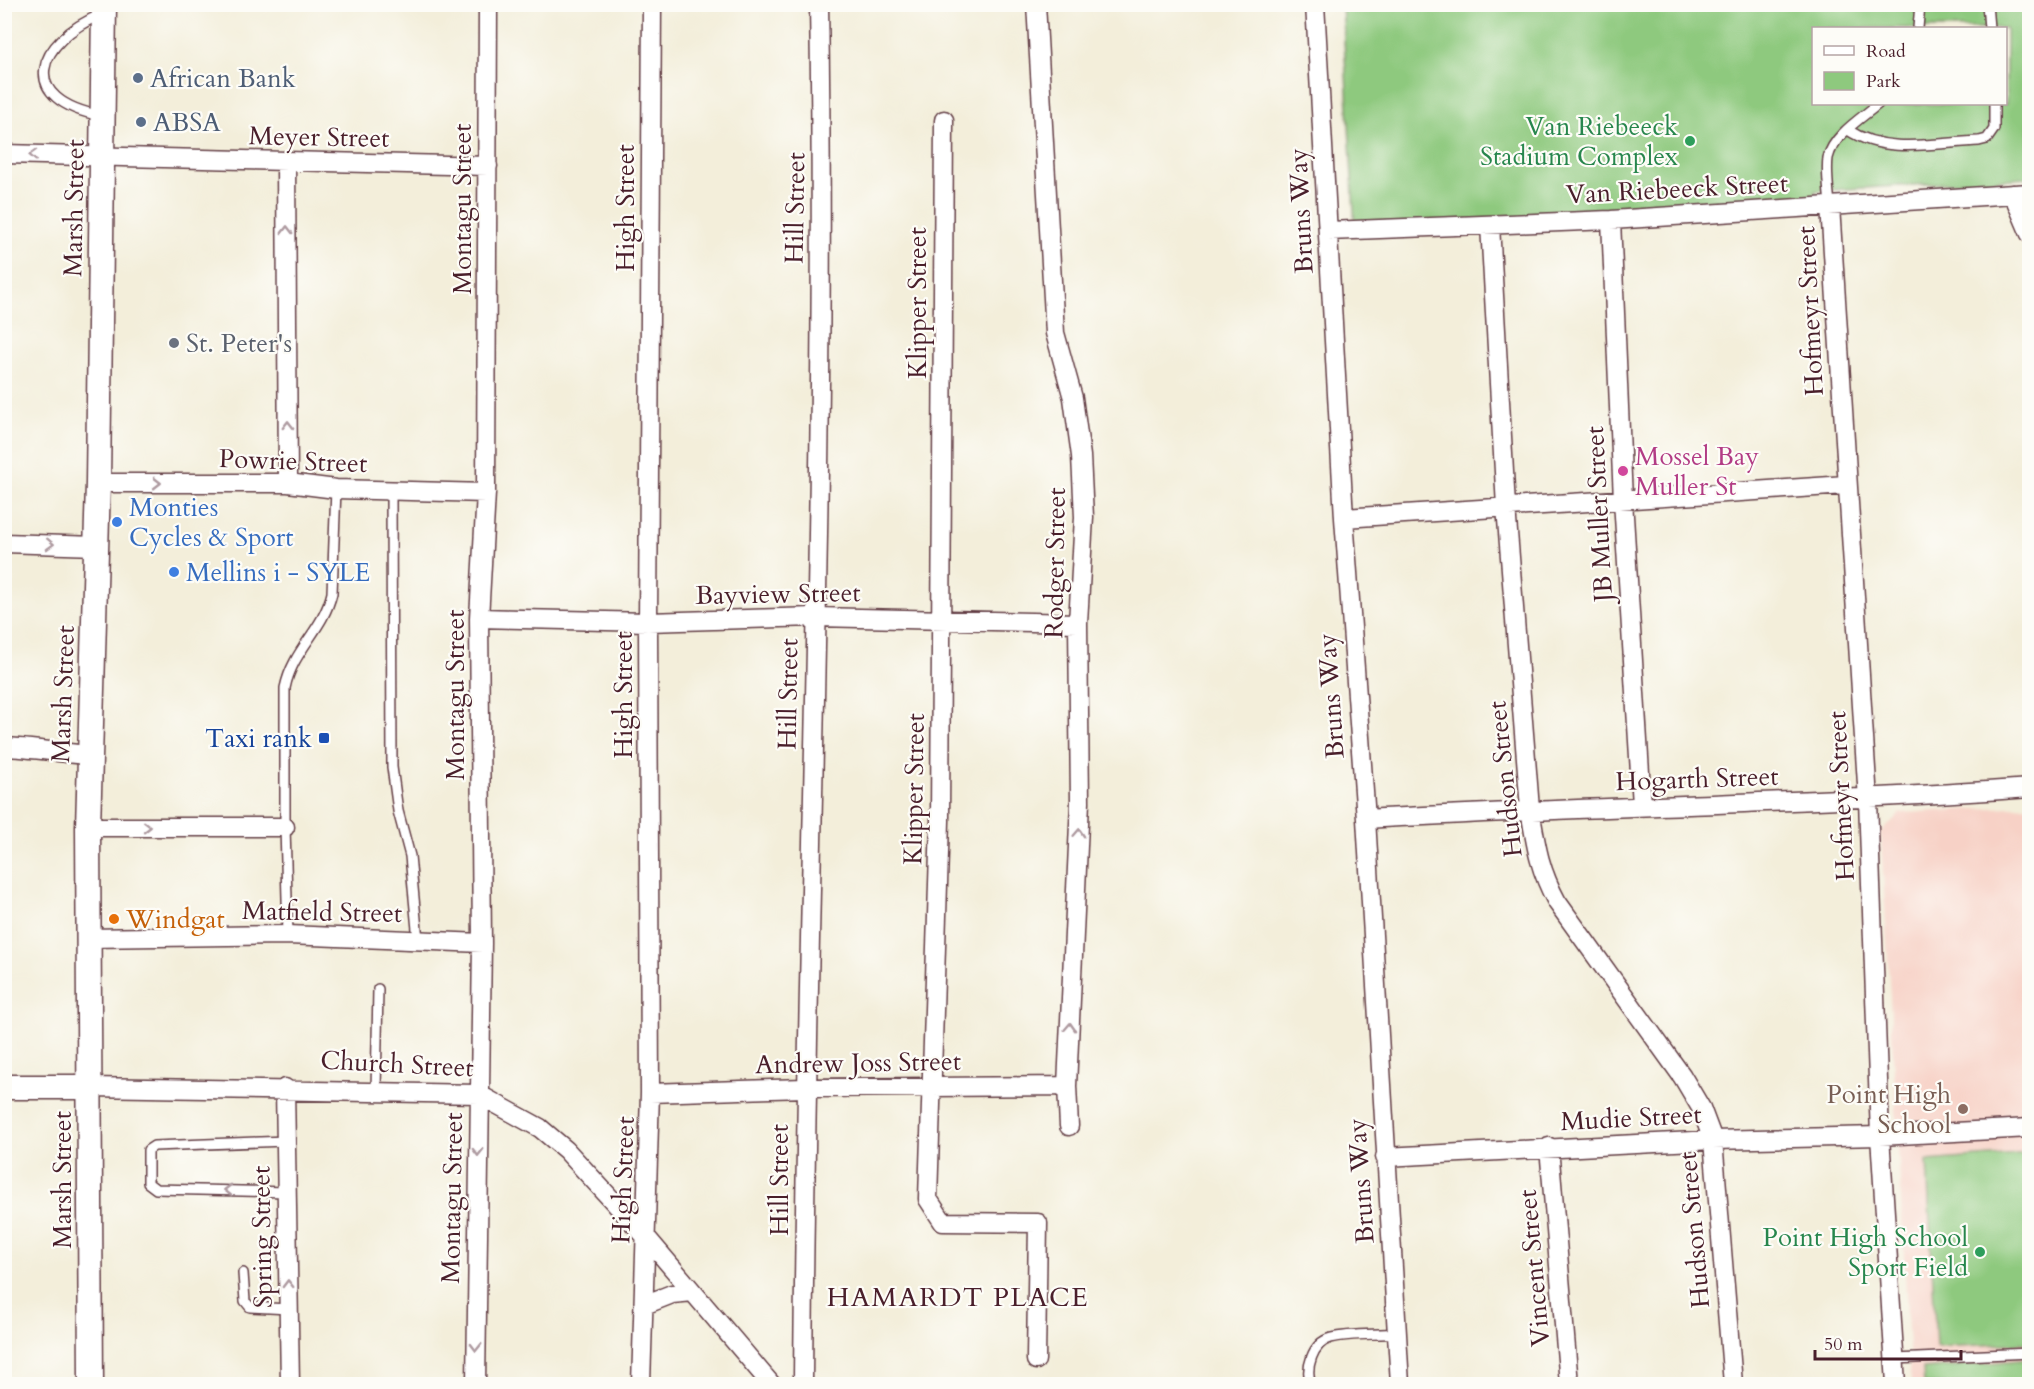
<svg xmlns="http://www.w3.org/2000/svg" width="2034" height="1389" viewBox="0 0 2034 1389" font-family="Cardo,serif">
<style>
.built{fill:#f7d1c6}
.green{fill:#8ec97e;stroke:#6c7454;stroke-width:1.5;fill-rule:evenodd}
.lines{fill:none;stroke-linecap:round;stroke-linejoin:round}
.lane-casing{stroke:#633e45;stroke-width:12}
.street-casing{stroke:#633e45;stroke-width:21}
.secondary-casing{stroke:#633e45;stroke-width:27}
.lane{stroke:#fff;stroke-width:9}
.street{stroke:#fff;stroke-width:18}
.secondary{stroke:#fff;stroke-width:24}
.oneway{stroke:#ae9aa0}
.service-dot{fill:#5c6f8a;stroke:#fdfcf7;stroke-width:2}
.leisure-dot{fill:#2e9e5b;stroke:#fdfcf7;stroke-width:2}
.worship-dot{fill:#6b7280;stroke:#fdfcf7;stroke-width:2}
.hotel-dot{fill:#d1479c;stroke:#fdfcf7;stroke-width:2}
.shop-dot{fill:#3f7fe0;stroke:#fdfcf7;stroke-width:2}
.transit-dot{fill:#1a4fb4;stroke:#fdfcf7;stroke-width:2}
.food-dot{fill:#e8710a;stroke:#fdfcf7;stroke-width:2}
.education-dot{fill:#8d6e63;stroke:#fdfcf7;stroke-width:2}
.labels{text-anchor:middle;dominant-baseline:central;stroke-width:4.5;stroke-linejoin:round;paint-order:stroke}
.service-label{font-size:26px;fill:#4e5e75;stroke:#fdfcf7;text-anchor:start}
.leisure-label{font-size:26px;fill:#27864d;stroke:#fdfcf7;text-anchor:end}
.street-label{font-size:26px;fill:#4a1f2b;stroke:#fdfcf7}
.worship-label{font-size:26px;fill:#5b616d;stroke:#fdfcf7;text-anchor:start}
.hotel-label{font-size:26px;fill:#b23c85;stroke:#fdfcf7;text-anchor:start}
.shop-label{font-size:26px;fill:#366cbe;stroke:#fdfcf7;text-anchor:start}
.transit-label{font-size:26px;fill:#164399;stroke:#fdfcf7;text-anchor:end}
.food-label{font-size:26px;fill:#c56008;stroke:#fdfcf7;text-anchor:start}
.education-label{font-size:26px;fill:#785e54;stroke:#fdfcf7;text-anchor:end}
.neighbourhood-label{font-size:27px;letter-spacing:1.5px;fill:#4a1f2b;stroke:#fdfcf7}
</style>
<rect width="100%" height="100%" fill="#fdfcf7"/>
<filter id="ink" filterUnits="userSpaceOnUse"><feTurbulence type="fractalNoise" baseFrequency=".0167" numOctaves="2"/><feDisplacementMap in="SourceGraphic" scale="12" xChannelSelector="R" yChannelSelector="G"/><feConvolveMatrix kernelMatrix="1 2 1 2 8 2 1 2 1" color-interpolation-filters="sRGB"/></filter>
<filter id="wash" filterUnits="userSpaceOnUse"><feTurbulence type="fractalNoise" baseFrequency=".008" numOctaves="4" result="noise"/><feDisplacementMap in="SourceGraphic" scale="24" xChannelSelector="R" yChannelSelector="G"/><feGaussianBlur stdDeviation="1.35" result="paint"/><feColorMatrix in="noise" values="0 0 0 0 0 0 0 0 0 0 0 0 0 0 0 0 0 1.4 0 .05"/><feComposite in="paint" operator="in"/></filter>
<g filter="url(#wash)">
<rect width="100%" height="100%" fill="#f3eeda"/>
<path class="built" d="M2029,806V1384H1911L1881,833L1900,813Z"/>
<path class="green" d="M1342,5H2029V178L1815,191L1814,204L1355,229ZM1814,28H2006V104H1814Z
M2029,1153V1343L1936,1347L1927,1161Z
M2029,1359V1384H1924L1923,1369Z"/>
</g>
<g filter="url(#ink)">
<g class="lines">
<g class="lane-casing">
<path id="lane" d="M1987,4L1989,28
M102,14C35,42 16,100 102,116
M1918,28L1920,4
M1848,130C1885,155 1936,143 1979,141L1987,139L1994,129V104
M1830,206C1829,191 1826,173 1828,158C1833,135 1862,118 1878,104
M391,491L392,767L398,811L410,856L418,940
M288,935L285,827V688C293,649 323,631 332,593L336,489
M376,1091L378,989
M286,1141L154,1146L148,1150V1183L156,1189L287,1192
M243,1273L245,1301L250,1307L289,1309
M1895,1359L2030,1353
M1311,1384C1305,1369 1312,1343 1331,1338C1351,1333 1376,1335 1397,1333"/>
</g>
<g class="street-casing">
<path id="street" d="M1036,4L1055,333L1073,398L1081,456L1084,517L1078,623L1080,802L1067,1086L1069,1126
M1315,4L1344,518L1366,819L1400,1384
M944,120L940,821L928,1199L943,1222L1038,1223L1036,1360
M4,154L488,166
M286,162L288,483
M2013,194L2030,234
M1830,206L1868,800L1880,1136L1896,1384
M1611,220L1623,500L1642,805
M1490,225L1506,507L1530,809C1536,846 1539,869 1557,902L1682,1076L1701,1108L1713,1140L1733,1384
M1328,231L1611,220L2030,193
M98,483H288L336,489L486,493
M1344,518L1846,485
M4,543L96,546
M479,618L648,622L816,617L1078,623
M4,747C33,748 60,753 89,755
M1366,819C1587,806 1808,804 2030,788
M88,827H285
M88,938L288,935L482,943
M90,1087L478,1094L540,1128L566,1150L647,1238L771,1384
M285,1088L290,1384
M650,1093L805,1088L1067,1086
M1549,1147L1569,1384
M1385,1157L1713,1140L1880,1136L2030,1128
M644,1305L672,1294L693,1292
M476,1384L482,943L479,618L486,493L488,4
M641,1384L650,1093L648,622L652,4
M803,1384C806,925 827,464 819,4"/>
</g>
<g class="secondary-casing">
<path id="secondary" d="M4,1087H90
M91,1384L88,827L98,483L104,4"/>
</g>
<use href="#lane" class="lane"/>
<use href="#street" class="street"/>
<use href="#secondary" class="secondary"/>
</g>
<defs><path id="oneway-chevron" d="M-2-3.5L2.5 0L-2 3.5" fill="none" stroke-width="1.6" stroke-linecap="round" stroke-linejoin="round" transform="scale(1.5)"/></defs>
<g class="oneway">
<use href="#oneway-chevron" transform="translate(33 155) rotate(-178)"/>
<use href="#oneway-chevron" transform="translate(287 230) rotate(-90)"/>
<use href="#oneway-chevron" transform="translate(288 425) rotate(-90)"/>
<use href="#oneway-chevron" transform="translate(157 483)"/>
<use href="#oneway-chevron" transform="translate(50 544) rotate(2)"/>
<use href="#oneway-chevron" transform="translate(147 827)"/>
<use href="#oneway-chevron" transform="translate(1079 833) rotate(-87)"/>
<use href="#oneway-chevron" transform="translate(1070 1027) rotate(-87)"/>
<use href="#oneway-chevron" transform="translate(478 1152) rotate(91)"/>
<use href="#oneway-chevron" transform="translate(228 1190) rotate(-179)"/>
<use href="#oneway-chevron" transform="translate(288 1284) rotate(-91)"/>
<use href="#oneway-chevron" transform="translate(476 1347) rotate(91)"/>
</g>
</g>
<g class="service-dot">
<circle cx="138" cy="78" r="6"/>
<circle cx="141" cy="122" r="6"/>
</g>
<g class="leisure-dot">
<circle cx="1690" cy="141" r="6"/>
<circle cx="1980" cy="1252" r="6"/>
</g>
<circle class="worship-dot" cx="174" cy="343" r="6"/>
<circle class="hotel-dot" cx="1623" cy="471" r="6"/>
<g class="shop-dot">
<circle cx="117" cy="522" r="6"/>
<circle cx="174" cy="572" r="6"/>
</g>
<rect class="transit-dot" x="318" y="732" width="12" height="12" rx="3"/>
<circle class="food-dot" cx="114" cy="919" r="6"/>
<circle class="education-dot" cx="1963" cy="1109" r="6"/>
<g class="labels">
<g class="service-label">
<text x="150" y="78">African Bank</text>
<text x="153" y="122">ABSA</text>
</g>
<g class="leisure-label">
<text x="1678" y="126">Van Riebeeck<tspan x="1678" dy="30">Stadium Complex</tspan></text>
<text x="1968" y="1237">Point High School<tspan x="1968" dy="30">Sport Field</tspan></text>
</g>
<g class="street-label">
<text transform="translate(319 137) rotate(1)">Meyer Street</text>
<text transform="translate(1677 189) rotate(-3)">Van Riebeeck Street</text>
<text transform="translate(74 208) rotate(-89)">Marsh Street</text>
<text transform="translate(625 208) rotate(-90)">High Street</text>
<text transform="translate(795 208) rotate(-89)">Hill Street</text>
<text transform="translate(462 209) rotate(-90)">Montagu Street</text>
<text transform="translate(1301 211) rotate(-93)">Bruns Way</text>
<text transform="translate(917 303) rotate(-90)">Klipper Street</text>
<text transform="translate(1810 311) rotate(-93)">Hofmeyr Street</text>
<text transform="translate(293 461) rotate(2)">Powrie Street</text>
<text transform="translate(1599 514) rotate(-93)">JB Muller Street</text>
<text transform="translate(1055 563) rotate(-89)">Rodger Street</text>
<text transform="translate(778 594) rotate(-1)">Bayview Street</text>
<text transform="translate(63 694) rotate(-88)">Marsh Street</text>
<text transform="translate(788 694) rotate(-89)">Hill Street</text>
<text transform="translate(455 695) rotate(-90)">Montagu Street</text>
<text transform="translate(623 695) rotate(-90)">High Street</text>
<text transform="translate(1331 696) rotate(-94)">Bruns Way</text>
<text transform="translate(1505 779) rotate(-96)">Hudson Street</text>
<text transform="translate(1697 779) rotate(-2)">Hogarth Street</text>
<text transform="translate(914 789) rotate(-89)">Klipper Street</text>
<text transform="translate(1841 796) rotate(-93)">Hofmeyr Street</text>
<text transform="translate(322 912) rotate(1)">Matfield Street</text>
<text transform="translate(858 1063) rotate(-1)">Andrew Joss Street</text>
<text transform="translate(397 1064) rotate(3)">Church Street</text>
<text transform="translate(1631 1118) rotate(-3)">Mudie Street</text>
<text transform="translate(62 1180) rotate(-90)">Marsh Street</text>
<text transform="translate(623 1180) rotate(-88)">High Street</text>
<text transform="translate(779 1180) rotate(-90)">Hill Street</text>
<text transform="translate(1361 1181) rotate(-94)">Bruns Way</text>
<text transform="translate(452 1198) rotate(-89)">Montagu Street</text>
<text transform="translate(1694 1230) rotate(-95)">Hudson Street</text>
<text transform="translate(262 1237) rotate(-91)">Spring Street</text>
<text transform="translate(1534 1268) rotate(-95)">Vincent Street</text>
</g>
<g class="worship-label">
<text x="186" y="343">St. Peter's</text>
</g>
<g class="hotel-label">
<text x="1635" y="456">Mossel Bay<tspan x="1635" dy="30">Muller St</tspan></text>
</g>
<g class="shop-label">
<text x="129" y="507">Monties<tspan x="129" dy="30">Cycles &amp; Sport</tspan></text>
<text x="186" y="572">Mellins i - SYLE</text>
</g>
<g class="transit-label">
<text x="312" y="738">Taxi rank</text>
</g>
<g class="food-label">
<text x="126" y="919">Windgat</text>
</g>
<g class="education-label">
<text x="1951" y="1094">Point High<tspan x="1951" dy="30">School</tspan></text>
</g>
<g class="neighbourhood-label">
<text x="958" y="1297">HAMARDT PLACE</text>
</g>
</g>
<rect width="2034" height="1389" fill="none" stroke="#fdfcf7" stroke-width="24"/>
<rect x="1812" y="27" width="195" height="78" fill="#fdfcf7" stroke="#b5a4a5" stroke-width="1.5"/>
<rect x="1824" y="46" width="30" height="9" fill="#ffffff" stroke="#b5a4a5" stroke-width="1.5"/>
<text x="1866" y="57" font-size="18" fill="#4a1f2b">Road</text>
<rect x="1824" y="72" width="30" height="18" fill="#8ec97e" stroke="#b5a4a5" stroke-width="1.5"/>
<text x="1866" y="87" font-size="18" fill="#4a1f2b">Park</text>
<path d="M1815 1350v9h146v-9" fill="none" stroke="#4a1f2b" stroke-width="3"/>
<text x="1824" y="1350" font-size="18" fill="#4a1f2b" stroke="#fdfcf7" stroke-width="4.5" paint-order="stroke">50 m</text>
</svg>
